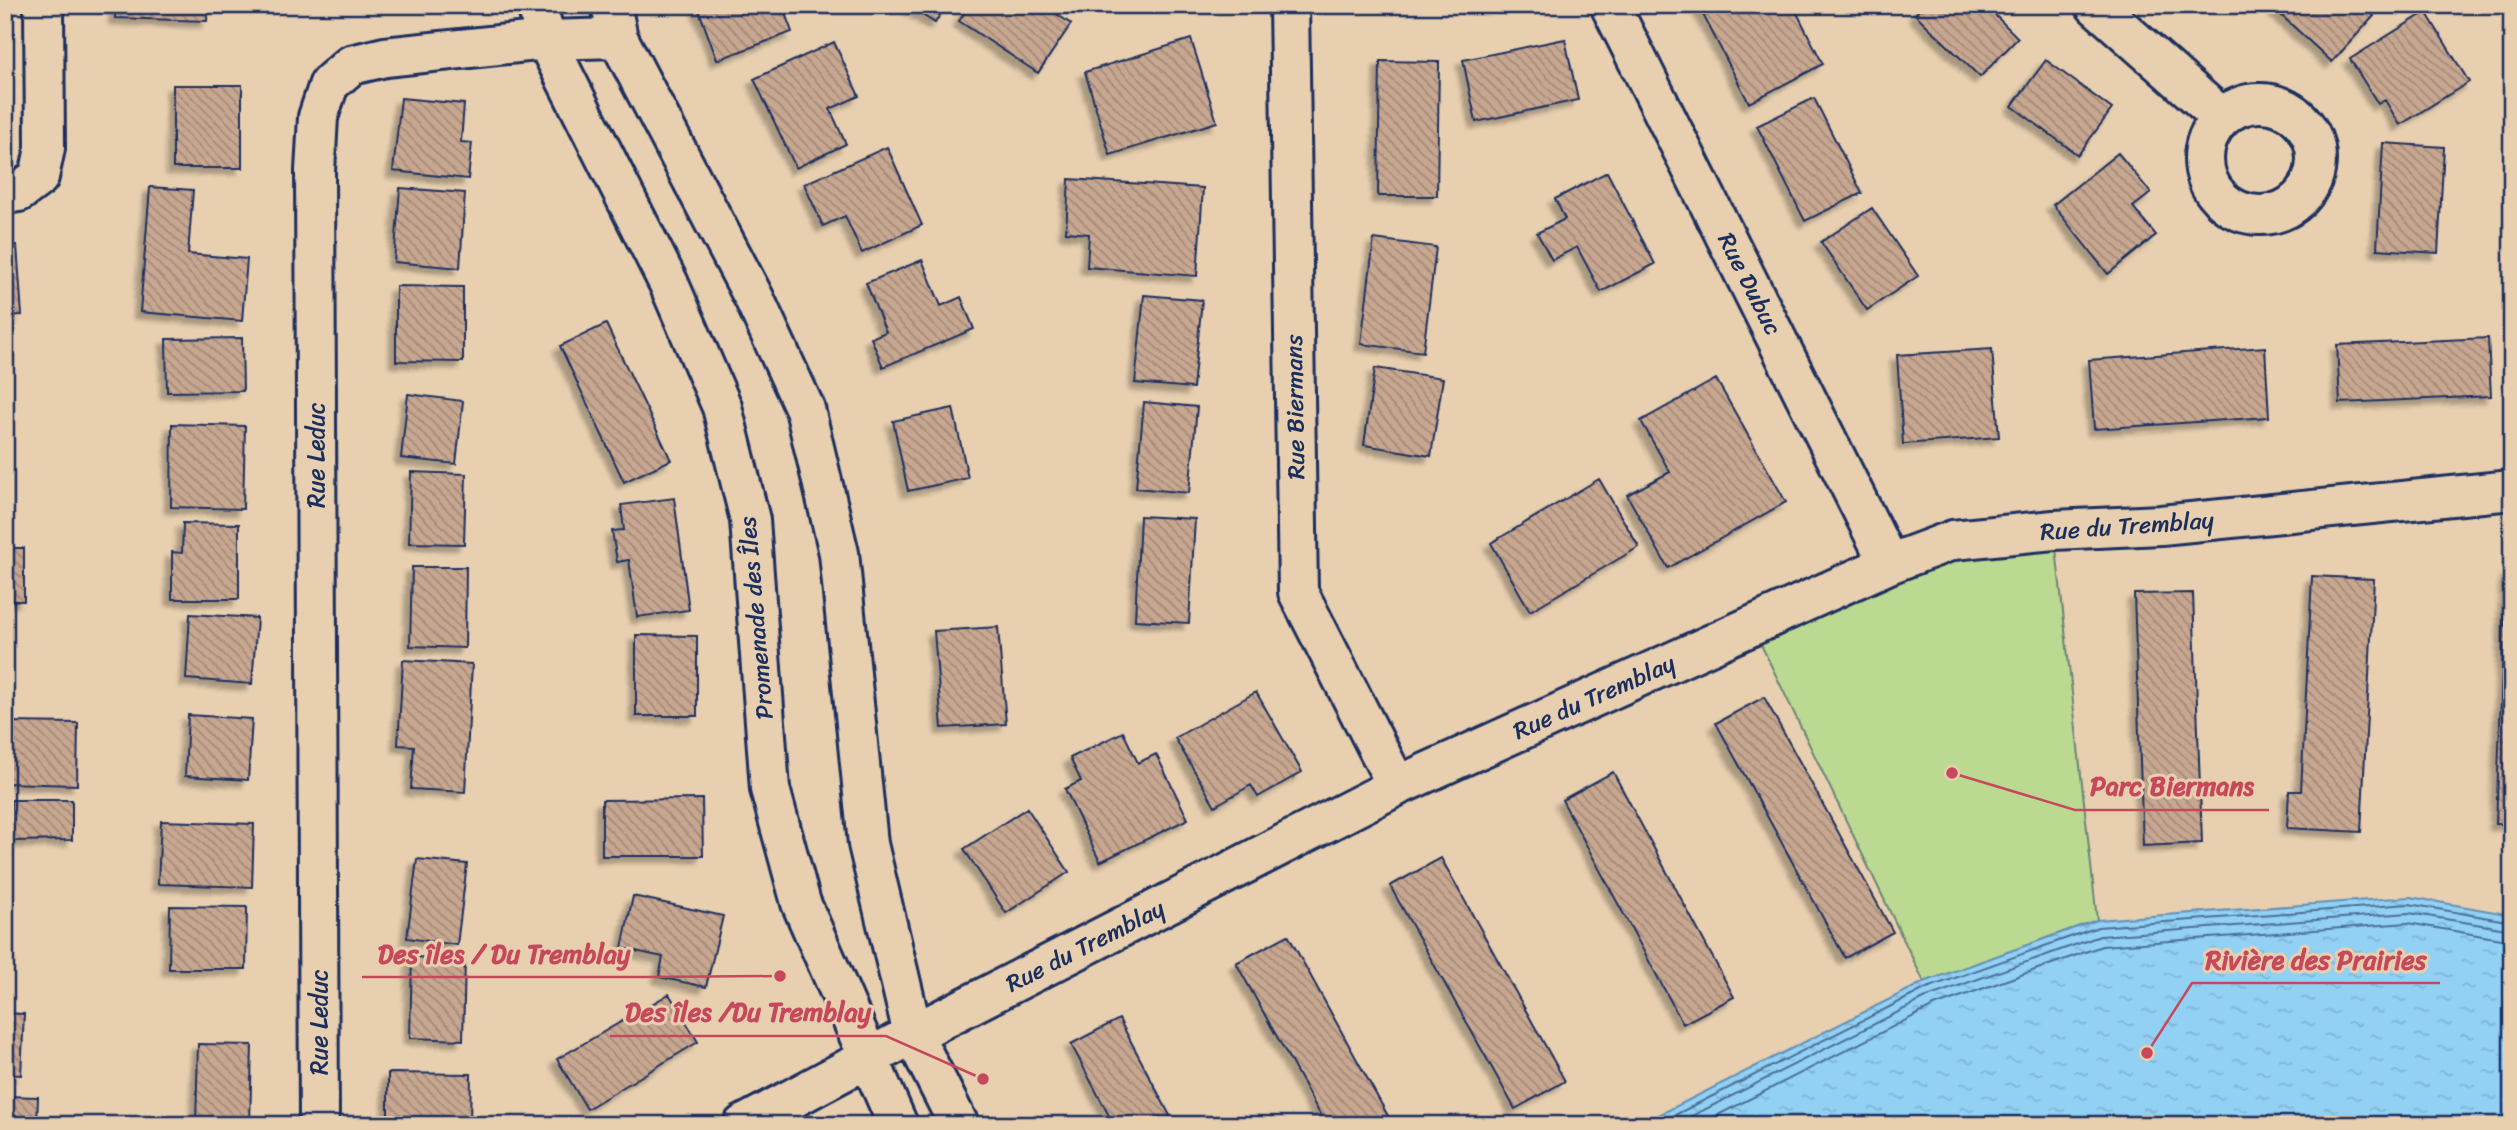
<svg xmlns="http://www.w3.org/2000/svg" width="2517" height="1130" viewBox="0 0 2517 1130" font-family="Sriracha,sans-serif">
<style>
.green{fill:#bbd991;stroke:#6b8478;stroke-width:2}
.water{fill:url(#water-ripples);stroke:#6290b7;stroke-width:2}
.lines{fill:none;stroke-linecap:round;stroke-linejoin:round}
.shore{stroke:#4b709a;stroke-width:2}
.building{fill:url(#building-back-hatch);stroke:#1b2f5e;stroke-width:2;filter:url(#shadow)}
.minor-casing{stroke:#1b2f5e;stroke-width:44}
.minor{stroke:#e7cfaf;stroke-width:38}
.labels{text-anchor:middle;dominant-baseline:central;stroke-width:6;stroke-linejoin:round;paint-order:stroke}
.street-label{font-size:24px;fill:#1b2f5e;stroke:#e7cfaf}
.leader{fill:none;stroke:#c8485b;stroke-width:2.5}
.callout-dot{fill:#c8485b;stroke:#e7cfaf;stroke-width:2.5}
.callout-label{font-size:26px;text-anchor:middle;font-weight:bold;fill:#c8485b;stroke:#e7cfaf;stroke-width:6;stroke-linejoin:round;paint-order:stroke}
</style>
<defs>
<pattern id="water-ripples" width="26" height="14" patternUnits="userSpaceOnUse" patternTransform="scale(1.75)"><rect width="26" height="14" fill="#92d1f3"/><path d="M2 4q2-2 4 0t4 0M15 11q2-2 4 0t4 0" fill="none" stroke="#7db4d3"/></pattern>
<pattern id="building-back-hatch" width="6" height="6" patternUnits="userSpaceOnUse" patternTransform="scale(1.75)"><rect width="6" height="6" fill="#c8a790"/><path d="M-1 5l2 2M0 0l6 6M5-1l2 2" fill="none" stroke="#a28879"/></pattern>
<filter id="shadow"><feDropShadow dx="-6" dy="6" stdDeviation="2" flood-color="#0004"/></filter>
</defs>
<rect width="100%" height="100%" fill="#e7cfaf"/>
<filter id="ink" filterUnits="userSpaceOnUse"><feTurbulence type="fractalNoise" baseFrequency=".0143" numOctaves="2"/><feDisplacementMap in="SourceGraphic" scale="14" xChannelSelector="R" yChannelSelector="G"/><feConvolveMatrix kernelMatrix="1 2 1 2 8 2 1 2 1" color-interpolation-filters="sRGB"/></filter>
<g filter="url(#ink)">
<path class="green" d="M2054,530L2097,920L1924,982L1752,626L1889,564Z"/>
<path class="water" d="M2410,897L2512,915V1125H1639L1924,982L2097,920Z"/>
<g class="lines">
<path class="shore" d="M1655,1125L1927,988L2098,927L2409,904L2512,922
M1674,1125L1930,996L2100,936L2409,913L2512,930
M1698,1125L1934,1006L2102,946L2408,923L2512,941"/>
</g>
<path class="building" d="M116,5H208L207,21L115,18Z
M704,5H782L792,32L717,60L698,8Z
M907,5H946L935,23Z
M970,5H1044L1071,24L1038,73L959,21Z
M1698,5H1793L1823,64L1749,103Z
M1924,5H1985L2018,38L1980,77L1915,14Z
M2270,5H2362L2374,16L2332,62Z
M2426,12L2469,82L2400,125L2385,100L2378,104L2350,59Z
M1191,39L1217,122L1110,155L1085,72Z
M1565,39L1578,100L1476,122L1463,60Z
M834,42L859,96L830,109L846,144L796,168L754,79Z
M2046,60L2112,109L2078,155L2012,106Z
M1380,61L1439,62L1437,196H1378Z
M173,85H242V168H173Z
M401,98L464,104L461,142L472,143L468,179L393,171Z
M1814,98L1862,193L1805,221L1757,126Z
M2383,143L2444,147L2438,253L2377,249Z
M887,147L922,225L862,253L845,216L823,226L804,184Z
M2118,153L2151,193L2133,207L2156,235L2108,274L2053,205Z
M1607,172L1655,264L1601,292L1577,247L1552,260L1537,233L1565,219L1555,199Z
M1069,179L1203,188L1197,276L1087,267L1089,234L1066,232Z
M150,187L193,190L188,254L247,259L242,321L140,312Z
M400,188L465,193L460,268L394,262Z
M1872,208L1918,276L1867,310L1821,242Z
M1374,239L1436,247L1423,352L1361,344Z
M5,245H17L22,315L5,316Z
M922,260L941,306L961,297L974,329L883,367L871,338L886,332L866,283Z
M396,286L463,287V362L396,361Z
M1144,295L1202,300L1193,388L1135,383Z
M606,324L671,460L624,482L560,346Z
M242,338L243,391L167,392L166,339Z
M2488,338L2491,396L2340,403L2337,345Z
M2265,347L2269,417L2094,429L2089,360Z
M1992,349L1999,437L1903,444L1897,355Z
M1375,368L1443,378L1431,456L1364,445Z
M1716,379L1786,502L1668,568L1627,495L1670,472L1641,421Z
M408,394L463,401L456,464L401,458Z
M5,398H11V506H5Z
M1144,402L1197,407L1189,493L1136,488Z
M953,408L968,478L908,491L893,421Z
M172,424L245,426L243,509L171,507Z
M411,472L466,474L464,544L409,543Z
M1599,479L1639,547L1530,611L1491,543Z
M674,498L689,610L637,617L629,560L617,562L612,531L624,530L621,505Z
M1140,516L1195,519L1189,623L1135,620Z
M183,523L239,524V599H172V552L182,553Z
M5,548H24V601H5Z
M412,567H466L465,648L410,646Z
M2506,572H2512V824H2496Z
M2312,576L2374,579L2361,832L2287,828L2289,791H2301Z
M2193,593L2202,843L2143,846L2134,594Z
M190,614L257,618L252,684L186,679Z
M998,627L1006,724L942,728L934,631Z
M636,635L697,636V716H636Z
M403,660L472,664L465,792L411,789L414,746L398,745Z
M1256,692L1302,772L1258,797L1251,785L1215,806L1175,738Z
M1764,697L1893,932L1845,958L1716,723Z
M188,715L252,719L248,780L185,776Z
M5,722L78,723L77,785L5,783Z
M1123,732L1138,763L1156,754L1188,819L1100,862L1065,789L1081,781L1070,758Z
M1613,772L1734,997L1683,1024L1562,800Z
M702,799L703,856H602V800Z
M11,800H72V840L12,841Z
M1027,808L1069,872L1006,913L964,849Z
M161,821L254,824L252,887L158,884Z
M1441,858L1565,1081L1515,1109L1390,886Z
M417,859L467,864L457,945L407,938Z
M633,896L723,916L706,987L659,977L663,957L622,948Z
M170,906L247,907L246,969H169Z
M1288,935L1393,1125H1326L1236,963Z
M412,957L465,959L463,1040L410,1038Z
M669,994L698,1042L587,1109L557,1059Z
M5,1013L24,1014L21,1075L5,1074Z
M1119,1019L1175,1125H1114L1071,1044Z
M198,1044L252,1045L250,1125H196Z
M388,1073L471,1074L470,1125H388Z
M5,1096L38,1097L37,1125H5Z"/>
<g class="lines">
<g class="minor-casing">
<path id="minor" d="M537,5L546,40L669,284L722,407L750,520L770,789L801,903L898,1125
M611,5L618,38L754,298L805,409L839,553L868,844L913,1034L959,1125
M1289,5L1298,592L1397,786
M1610,5L1889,564
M2095,5L2221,117
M2204 159a56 56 0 1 1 112 0a56 56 0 1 1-112 0Z
M5,194L19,192L39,177L45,148L44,5
M319,1125L315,171L318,117L329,84L351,65L385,57L546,40L618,38
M743,1125L913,1034L1397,786L1889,564L1953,540L2054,530L2161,525L2512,490"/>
</g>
<use href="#minor" class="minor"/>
</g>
</g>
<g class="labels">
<g class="street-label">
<text transform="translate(1750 284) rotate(63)">Rue Dubuc</text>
<text transform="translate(1295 407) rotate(-91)">Rue Biermans</text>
<text transform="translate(316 455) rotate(-90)">Rue Leduc</text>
<text transform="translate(2127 526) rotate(-4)">Rue du Tremblay</text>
<text transform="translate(756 618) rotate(-95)">Promenade des Îles</text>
<text transform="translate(1594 697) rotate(-24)">Rue du Tremblay</text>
<text transform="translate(1085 946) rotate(-27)">Rue du Tremblay</text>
<text transform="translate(319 1022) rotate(-90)">Rue Leduc</text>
</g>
</g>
<path class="leader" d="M1952 773L2075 810H2269M780 976L645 977H362M2147 1053L2192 983H2440M983 1079L886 1036H610"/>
<g class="callout-dot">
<circle cx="1952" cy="773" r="7"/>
<circle cx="780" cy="976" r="7"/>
<circle cx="2147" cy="1053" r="7"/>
<circle cx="983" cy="1079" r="7"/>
</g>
<g class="callout-label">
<text x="2172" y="795">Parc Biermans</text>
<text x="504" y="963">Des îles / Du Tremblay</text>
<text x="2316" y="969">Rivière des Prairies</text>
<text x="748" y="1021">Des îles /Du Tremblay</text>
</g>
<rect width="2517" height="1130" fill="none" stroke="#e7cfaf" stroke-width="28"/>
<rect x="14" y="14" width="2489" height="1102" fill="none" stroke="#1b2f5e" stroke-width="2.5" filter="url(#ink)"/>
</svg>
